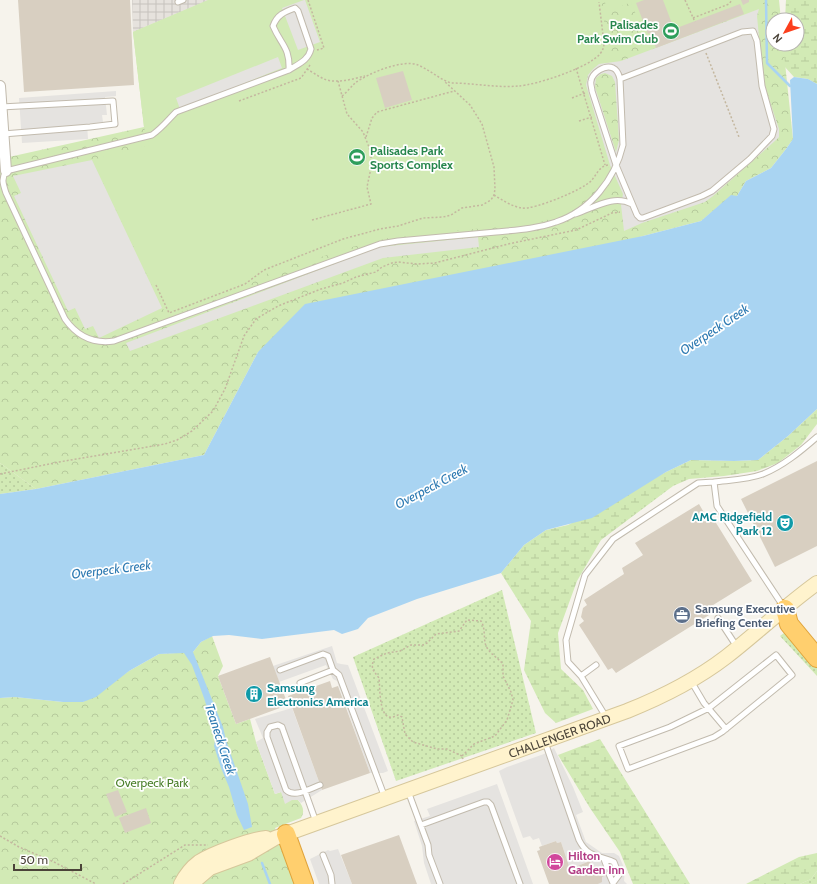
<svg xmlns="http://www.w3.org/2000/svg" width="817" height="884" viewBox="0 0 817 884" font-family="Cabin,sans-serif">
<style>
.industrial{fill:url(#industrial-grid)}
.grass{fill:url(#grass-dots)}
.wetland{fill:url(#wetland-marsh)}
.park{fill:url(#park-crowns)}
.pitch{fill:#d2eab5}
.parking{fill:#e5e3e0;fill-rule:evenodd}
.water{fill:#a9d4f2}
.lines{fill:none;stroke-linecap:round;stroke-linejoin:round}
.stream{stroke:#a9d4f2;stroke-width:2.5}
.building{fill:#d8cfc1}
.lane-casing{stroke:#c2bbae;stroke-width:7}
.street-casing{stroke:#c2bbae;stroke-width:12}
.secondary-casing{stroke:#d6c79b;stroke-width:16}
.highway-casing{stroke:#e0a43c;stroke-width:20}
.path{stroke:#c4b79f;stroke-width:1.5;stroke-dasharray:2 2;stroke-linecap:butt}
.lane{stroke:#fff;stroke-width:5}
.street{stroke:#fff;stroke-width:10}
.secondary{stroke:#fff3cd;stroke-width:14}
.highway{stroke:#ffcf6e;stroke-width:18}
.labels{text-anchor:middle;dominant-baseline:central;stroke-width:3.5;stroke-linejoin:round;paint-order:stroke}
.leisure-label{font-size:12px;font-weight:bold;fill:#27864d;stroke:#fff;text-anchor:end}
.culture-label{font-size:12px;font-weight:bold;fill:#0d838f;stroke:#fff;text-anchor:end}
.service-label{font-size:12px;font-weight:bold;fill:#4e5e75;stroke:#fff;text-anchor:start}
.street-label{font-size:12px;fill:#4b4439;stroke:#fff}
.park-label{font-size:12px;fill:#4a7f2a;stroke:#fff}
.hotel-label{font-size:12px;font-weight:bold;fill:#b23c85;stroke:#fff;text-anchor:start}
.water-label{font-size:13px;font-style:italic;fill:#2e7ab2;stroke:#fff}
</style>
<defs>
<pattern id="industrial-grid" width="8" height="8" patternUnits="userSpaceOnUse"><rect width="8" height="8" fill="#e6e2dd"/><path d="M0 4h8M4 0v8" fill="none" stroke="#c7c3be"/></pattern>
<pattern id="grass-dots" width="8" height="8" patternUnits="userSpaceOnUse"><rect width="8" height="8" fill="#d2eab5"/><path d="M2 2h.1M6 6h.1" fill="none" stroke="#b6ca9c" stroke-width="1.8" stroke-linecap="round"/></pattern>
<pattern id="wetland-marsh" width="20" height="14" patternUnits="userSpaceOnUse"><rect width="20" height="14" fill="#d2eab5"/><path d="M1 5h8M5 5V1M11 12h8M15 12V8" fill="none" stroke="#b6ca9c"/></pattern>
<pattern id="park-crowns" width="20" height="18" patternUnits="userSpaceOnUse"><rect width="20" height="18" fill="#d2eab5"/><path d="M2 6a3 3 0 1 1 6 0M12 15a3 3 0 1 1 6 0" fill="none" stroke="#b6ca9c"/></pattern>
</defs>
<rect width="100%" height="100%" fill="#f6f3ec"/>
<path class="industrial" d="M132,0H209L133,32Z"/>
<path class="grass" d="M0,463L36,489L0,494Z
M502,590L536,733L396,781L353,657Z
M788,630L817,665V676L780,636Z
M817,871V884H800L811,879Z"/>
<path class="wetland" d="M786,0H817V84L808,79L794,77L784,66L783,44H797V20H785Z
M817,409V424L801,445L778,463L757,471L724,476L689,479L673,486L601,540L577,581L558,633L561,669L583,690L593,709L556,723L545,713L524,670L531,621L501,573L524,545L546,530L568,525L666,472L691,460L734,461L758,460L788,436Z
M600,739L682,871L690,884H633L620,852L590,808L558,755Z
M817,853V871L811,879L800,884H746L799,857Z"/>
<path class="park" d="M209,0H779L781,20H773V44H783L793,139L786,149L771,168L746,181L737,196H731L701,221L643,236L258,352L204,455L36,489L0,463V159L144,127L133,32Z
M212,636L223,666L218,676L236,724L250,719L256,742L275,794L281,792L292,800H298C303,806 305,811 301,818L275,828L286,853L296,884H0V698L15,697L63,702H83L129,671L159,654L193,652L201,642Z"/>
<path class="pitch" d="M208,0H601L610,63C598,64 591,68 586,80L609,159V167L602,179L584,200L567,212L544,221L518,225L398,236L365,243L321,257L303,261L268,273L239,291L167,317L92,160L149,145L144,127L133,32Z
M605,0H763V7L650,50L631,2L606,13Z"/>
<path class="parking" d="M304,0H305L320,42L298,50L282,8Z
M759,9L757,16L763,78L767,93L779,129V137L776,140L713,196L705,202L642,223L624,231L621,205L623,194L610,165L586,85L588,75L593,69L599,64L621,61ZM605,73L612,76L615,82L619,140L616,152L595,87L596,78L601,74Z
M278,57L282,68L180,109L176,98Z
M116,91V96L105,97L107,115H102L103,122L87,124L88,139L22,143L19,98Z
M92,160L162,308L99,338L93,326L85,329L75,308L68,311L14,196L21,193L13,176Z
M478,237L479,247L383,258L130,351L126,343L379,247Z
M332,646L337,663L341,664L348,665L388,771L383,773H370L337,681L333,679L326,665L279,682L273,666Z
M292,708L322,790L301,803L298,800H292L285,804L281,792L275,794L256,742L263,738L255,719Z
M554,748L573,787L583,812L576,815L586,842L602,853H614L619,856L625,870L624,881L627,884H598L602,879V877L614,873L611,865L598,870L596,866L592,867L590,861L570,869L561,842L557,843L556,841L542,846L539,838L533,840L530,836L523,838L499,771L507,767L544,754Z
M497,784L533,884H431L424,863L422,846L414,821L430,816L427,809Z
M338,849L352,884H319L310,859L328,850L330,851Z"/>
<path class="water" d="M794,77L808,79L817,84V409L788,436L758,460L734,461L691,460L666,472L592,518L546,530L524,545L501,573L417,599L368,618L358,629L342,634L334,630L262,639L229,635L213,636L201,642L193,652L223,727L226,740L248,804L252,827L244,830L237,815L229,787L221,768L214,746L216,735L204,698L192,665L184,653L159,654L129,671L96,697L83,702H63L15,697L0,698V494L36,489L204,455L258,352L305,304L643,236L701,221L731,195L737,196L746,181L771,168L786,149L793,139L790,80Z"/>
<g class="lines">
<path class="stream" d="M766,0L767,63L790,86
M262,863L270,884"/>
</g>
<path class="building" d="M18,0H130L134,85L24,92Z
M644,0H663L674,29L740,4L744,14L656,48L650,33L648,34L636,3Z
M741,0H749V2L743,5Z
M403,71L412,100L385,108L376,78Z
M817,461V546L775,567L741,499Z
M699,504L709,521L713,518L752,581L705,610L709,615L616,673L612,668L608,670L579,625L584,621L581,617L583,608L587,605L584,600L624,574L622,568L643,555L635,543Z
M270,657L288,705L236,724L218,676Z
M330,681L332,688L338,686L370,773L322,790L288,696Z
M118,790L127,812L115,817L106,794Z
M146,808L151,823L125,833L119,818Z
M399,835L417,884H352L341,855Z
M556,841L557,843L561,842L570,869L590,861L592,867L596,866L598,870L611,865L614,873L602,877V882L598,884H549L537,851L540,850L539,847Z"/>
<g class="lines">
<g class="lane-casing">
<path id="lane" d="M178,2L183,0
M295,8L298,11L311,49C308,61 298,64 289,70C290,47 281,45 273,26C277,15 284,12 295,8Z
M289,70L176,112C168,120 162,128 152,135L6,171C1,179 3,184 6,193L65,319C77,336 94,344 114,341L380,244L398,241C431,238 463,235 496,232C516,230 536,229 556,222C590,211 615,179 623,145L620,79C619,75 618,70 613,68C605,64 592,73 591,81C590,84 592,88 592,91L616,165L637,215L640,218H643L702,196L712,191L750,159L772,136L774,129L762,86L757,41L753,31L742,32L620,79
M1,107L113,101L115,124L90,127L3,134
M575,214C594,208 613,194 632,204
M714,482C730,480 747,480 763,474C783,466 801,451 817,437
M718,618L737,647
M776,655L792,675L722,732L714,737L628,769L619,746L670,727L709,708Z
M280,670L323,654L328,656L333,670
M581,676L596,665
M691,681L704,703L726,729
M300,683L333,670L339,675L385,798
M606,717L581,676L568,662L566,640L585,575L613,539L698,483L714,482L717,506L783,606
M545,742L579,840C588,858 599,855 614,862L619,875L613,883V884
M408,791L428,845L429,855L440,884
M316,822C305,792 294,761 283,730L282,727L278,725L270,727L267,732V737L286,790C294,798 310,789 320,785
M421,825L484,802H488L491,805L520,884
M323,855L331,875L332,884
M604,859L607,867
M609,874L613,883"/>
</g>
<g class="street-casing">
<path id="street" d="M0,86L6,171"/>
</g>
<g class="secondary-casing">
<g id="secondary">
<path d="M181,884C185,876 191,868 199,862C212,854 251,839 266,838"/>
<path id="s1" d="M191,884L210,868L248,854L275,838L627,711C662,697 696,680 726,657C757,633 785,606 817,583"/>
</g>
</g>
<g class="highway-casing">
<path id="highway" d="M785,609L789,624L817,658
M286,834L304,884"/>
</g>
<path class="path" d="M308,0L324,48L317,50
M685,0L695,22
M693,18L729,4L732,0
M706,53L739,137
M576,68L605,165
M307,69C312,72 318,76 324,79C336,84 353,79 365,76
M342,96C347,92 351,87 355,83C369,73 402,59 418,65C430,70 439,79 451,83C473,83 496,88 518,86C536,85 588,68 600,54C603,50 604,47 604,43L599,2
M572,98L585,93
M239,101L301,78L310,65
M579,121L592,117
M366,137L372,118L377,112L454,91
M494,195C502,200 513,207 522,208C534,210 582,190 591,181C596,176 599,166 608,165
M312,220L371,204L367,187L371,168V156L369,147L363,132L347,114L338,81
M156,285L169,313L245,284L264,270L343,239L380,229L398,226L423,218L443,217L451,215L462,208L482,205L491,200L494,195L495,189L494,167L482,124L470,105L444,81
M0,474L59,462L165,444L177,440L192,431L213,411L225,389L244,336L256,319L278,306L321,289L343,283L356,277L376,272L382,267L392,263L398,262L417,264L435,263L508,244L576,230L612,213L620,212
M462,756L474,744L495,736L507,720L513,700L511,692L503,676V664C498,658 490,654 486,646C483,638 486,629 481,621L467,620L459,631L436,634L427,643L423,645H411L400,651L387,653L374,659C370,669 374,671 379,678C380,687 379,714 389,717C392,718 395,716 398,715L402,717L405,734L413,742L437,749H447L462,756L463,759
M0,836L19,847L54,862L96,884
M123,884L185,845H208"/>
<use href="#lane" class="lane"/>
<use href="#street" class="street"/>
<use href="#secondary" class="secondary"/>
<use href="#highway" class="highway"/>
</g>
<defs>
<g id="stadium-disc" transform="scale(0.9)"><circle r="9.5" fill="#2e9e5b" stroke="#fff"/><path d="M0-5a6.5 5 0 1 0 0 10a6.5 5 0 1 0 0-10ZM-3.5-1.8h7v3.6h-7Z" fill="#fff"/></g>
<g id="theatre-disc" transform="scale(0.9)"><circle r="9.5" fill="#0f9aa8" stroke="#fff"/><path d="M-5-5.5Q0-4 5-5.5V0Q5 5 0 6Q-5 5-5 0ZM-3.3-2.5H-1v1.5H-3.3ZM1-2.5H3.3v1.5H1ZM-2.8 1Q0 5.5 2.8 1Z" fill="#fff"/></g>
<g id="office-disc" transform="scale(0.9)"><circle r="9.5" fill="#5c6f8a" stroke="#fff"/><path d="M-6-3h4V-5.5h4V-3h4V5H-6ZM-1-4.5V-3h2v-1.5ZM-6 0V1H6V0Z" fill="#fff"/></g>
<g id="building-disc" transform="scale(0.9)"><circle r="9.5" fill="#0f9aa8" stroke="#fff"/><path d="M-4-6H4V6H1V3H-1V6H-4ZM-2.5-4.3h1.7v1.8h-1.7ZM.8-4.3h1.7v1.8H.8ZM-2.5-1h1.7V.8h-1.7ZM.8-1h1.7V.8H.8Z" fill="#fff"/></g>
<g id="hotel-disc" transform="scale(0.9)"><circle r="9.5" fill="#d1479c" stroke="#fff"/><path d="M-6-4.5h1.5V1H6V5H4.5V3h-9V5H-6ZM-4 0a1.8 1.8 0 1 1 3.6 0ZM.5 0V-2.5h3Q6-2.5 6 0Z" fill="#fff"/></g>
</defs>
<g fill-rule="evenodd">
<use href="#stadium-disc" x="671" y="31"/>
<use href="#stadium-disc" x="357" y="157"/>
<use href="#theatre-disc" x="785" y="523"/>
<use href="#office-disc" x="682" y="615"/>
<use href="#building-disc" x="254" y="694"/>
<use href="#hotel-disc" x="555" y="862"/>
</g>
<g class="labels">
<g class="leisure-label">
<text x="658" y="24">Palisades<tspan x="658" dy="14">Park Swim Club</tspan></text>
<text x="370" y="150" text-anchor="start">Palisades Park<tspan x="370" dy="14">Sports Complex</tspan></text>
</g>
<g class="culture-label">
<text x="772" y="516">AMC Ridgefield<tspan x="772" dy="14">Park 12</tspan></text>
<text x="267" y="687" text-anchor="start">Samsung<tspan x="267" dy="14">Electronics America</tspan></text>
</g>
<g class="service-label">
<text x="695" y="608">Samsung Executive<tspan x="695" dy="14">Briefing Center</tspan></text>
</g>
<g class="street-label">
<text stroke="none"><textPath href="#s1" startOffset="399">CHALLENGER ROAD</textPath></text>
</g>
<g class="park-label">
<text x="152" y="782">Overpeck Park</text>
</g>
<g class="hotel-label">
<text x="568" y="855">Hilton<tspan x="568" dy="14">Garden Inn</tspan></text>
</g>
<g class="water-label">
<text transform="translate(714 329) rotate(-34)">Overpeck Creek</text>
<text transform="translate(431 486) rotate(-28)">Overpeck Creek</text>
<text transform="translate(111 569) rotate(-7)">Overpeck Creek</text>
<text transform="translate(221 739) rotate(72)">Teaneck Creek</text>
</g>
</g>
<g transform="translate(785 32) rotate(230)"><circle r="19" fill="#ffffff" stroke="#b7b4b0"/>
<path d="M0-3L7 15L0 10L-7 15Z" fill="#fc3f1d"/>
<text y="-6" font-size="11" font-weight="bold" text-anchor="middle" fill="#4b4439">N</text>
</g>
<path d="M14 864v6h67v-6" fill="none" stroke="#4b4439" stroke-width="2"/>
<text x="20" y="864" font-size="12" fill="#4b4439" stroke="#ffffff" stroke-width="3" paint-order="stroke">50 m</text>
</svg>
